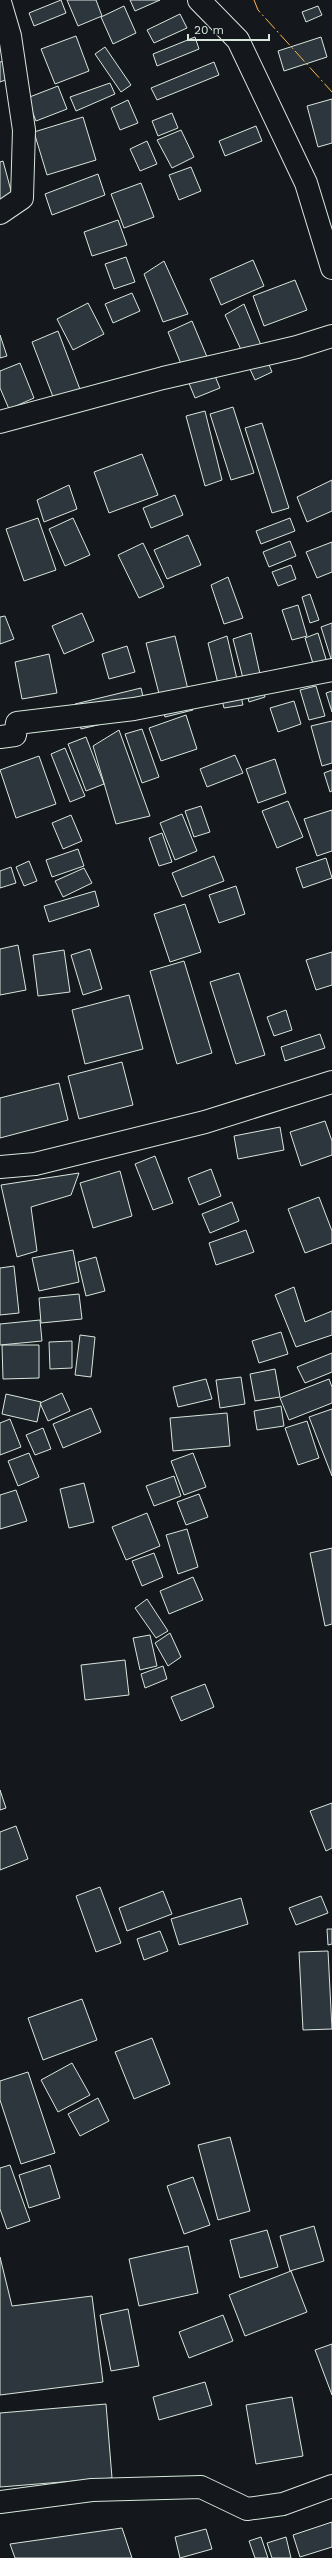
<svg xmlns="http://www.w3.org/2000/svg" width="332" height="2558" viewBox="0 0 332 2558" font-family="'Work Sans',sans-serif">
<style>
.building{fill:#2c363c;stroke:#d8e6dc}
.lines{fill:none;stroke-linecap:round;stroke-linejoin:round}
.minor-casing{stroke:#d8e6dc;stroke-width:24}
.minor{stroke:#14181c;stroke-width:22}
.power{stroke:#ffb74d;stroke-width:1;stroke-dasharray:14 3 2 3;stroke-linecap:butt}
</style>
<rect width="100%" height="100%" fill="#14181c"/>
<path class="building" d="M61,0L66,13L34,26L29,13Z
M67,0H96L102,16L78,26Z
M130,0H160L135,11Z
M124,6L136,33L113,44L101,17Z
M318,6L322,15L306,22L302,12Z
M180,14L187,28L154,43L147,30Z
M76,36L89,71L55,84L41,49Z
M195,37L199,49L157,66L153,54Z
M321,37L327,57L284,71L278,51Z
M105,47L131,85L121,92L95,54Z
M7,60L13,77L0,82V62Z
M214,62L219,75L157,100L151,88Z
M110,83L115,94L76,111L70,97Z
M58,86L67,109L36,121L27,98Z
M332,99V143L318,147L307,106Z
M128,100L138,123L120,130L111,108Z
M172,113L178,128L158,136L152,121Z
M83,117L96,160L47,175L34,132Z
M256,126L262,141L225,156L219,141Z
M181,130L194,157L172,168L157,140Z
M147,141L157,164L140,171L130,149Z
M3,161L13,198L0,202V162Z
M191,167L201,191L179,200L169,175Z
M98,174L105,195L52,215L45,194Z
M141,183L154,217L124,228L111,194Z
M118,220L127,245L92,256L84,232Z
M126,257L135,282L114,289L105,264Z
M253,260L264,286L221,305L210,279Z
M164,261L188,314L163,322L144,274Z
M295,280L307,310L264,326L253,296Z
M132,293L140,311L113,323L105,304Z
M88,303L104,334L73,350L57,319Z
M244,304L272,372L255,380L225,315Z
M192,321L220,388L195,398L168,332Z
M58,331L81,392L55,402L32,342Z
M0,335L7,356L0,358Z
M20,363L34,398L9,409L0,388V371Z
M233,407L254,473L231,480L210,414Z
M205,411L222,480L205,486L186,416Z
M262,423L289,508L272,513L245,428Z
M142,454L158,495L109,513L94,472Z
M332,480V511L307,522L297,497Z
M69,485L77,509L44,522L37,500Z
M175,495L183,515L151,528L143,508Z
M38,518L56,570L24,581L6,529Z
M73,518L90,555L65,566L49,529Z
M290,518L295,531L261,544L256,531Z
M188,535L201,565L167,579L154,550Z
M290,541L296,556L269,567L263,552Z
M332,542V572L317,578L306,552Z
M143,543L164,587L139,598L118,555Z
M291,565L296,579L278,586L272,572Z
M228,577L243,618L224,624L211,585Z
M310,594L319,620L310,623L302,597Z
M298,605L307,636L292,640L282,610Z
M82,613L94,641L64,654L52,626Z
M5,616L14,639L0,644V617Z
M332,623V662L321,627Z
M251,633L265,697L249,702L233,639Z
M318,633L329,669L316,673L305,638Z
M175,636L193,710L165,717L146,643Z
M227,636L243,705L224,708L208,643Z
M127,646L135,672L109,679L102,654Z
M49,654L57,693L22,699L15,662Z
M316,686L325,716L309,720L300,690Z
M141,688L147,713L81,729L75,704Z
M332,691V712L326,693Z
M294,701L301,724L278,732L270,708Z
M186,715L197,749L161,761L149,728Z
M332,721V763L322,766L311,726Z
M142,729L159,777L142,783L125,734Z
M119,730L150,816L116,824L93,746Z
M86,737L104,784L86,791L68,744Z
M65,748L85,796L70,802L51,754Z
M235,755L243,773L207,787L200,769Z
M39,756L56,804L16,818L0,770Z
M275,759L286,793L258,803L246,769Z
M332,770V791L330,792L324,773Z
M288,801L303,837L277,848L262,811Z
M201,806L210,832L194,837L185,811Z
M332,810V851L317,856L304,819Z
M182,814L197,851L175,860L160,823Z
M71,815L82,841L63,849L52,823Z
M162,833L172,862L159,866L149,838Z
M78,849L84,866L52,877L46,860Z
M214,856L224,881L182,897L172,873Z
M326,858L332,878L303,888L296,868Z
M29,861L37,881L24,886L16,867Z
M11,867L16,883L0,888V871Z
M84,868L92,883L63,897L55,881Z
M236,886L245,914L219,923L209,895Z
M95,891L99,906L49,922L44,906Z
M185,904L201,952L170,962L154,914Z
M18,945L26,990L0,995V949Z
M90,949L102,989L83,995L71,955Z
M64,950L70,992L38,996L33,955Z
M332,952V985L316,990L306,960Z
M184,961L212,1053L177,1064L150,971Z
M239,973L265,1055L236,1064L210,982Z
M129,995L143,1049L85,1064L72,1010Z
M286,1010L292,1030L274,1036L267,1017Z
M320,1034L325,1048L285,1061L281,1047Z
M122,1062L133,1105L79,1119L68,1076Z
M59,1083L68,1120L0,1138V1098Z
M325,1121L332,1141V1155L301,1166L290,1132Z
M280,1127L284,1150L238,1159L234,1136Z
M155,1156L173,1203L153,1210L135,1164Z
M211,1169L221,1196L199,1205L188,1178Z
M120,1171L132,1216L93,1228L80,1183Z
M79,1173L71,1195L31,1207L37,1251L17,1257L1,1185Z
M319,1197L332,1231V1243L305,1253L288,1209Z
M232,1202L239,1221L210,1233L202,1214Z
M246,1230L254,1252L216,1265L209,1243Z
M73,1250L79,1282L39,1291L32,1258Z
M96,1257L105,1291L86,1296L78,1262Z
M14,1266L19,1313L0,1315V1268Z
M294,1287L305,1322L332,1311V1335L296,1347L275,1295Z
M79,1294L82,1319L41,1323L39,1298Z
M40,1320L42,1341L0,1345V1324Z
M281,1332L288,1354L259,1363L252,1341Z
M80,1335L95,1337L91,1377L75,1375Z
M72,1341V1368L50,1369L49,1342Z
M2,1345H39V1378L3,1379Z
M332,1353V1372L305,1383L297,1367Z
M275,1369L280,1397L255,1401L250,1374Z
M241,1377L245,1404L220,1408L216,1380Z
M206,1379L212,1399L178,1407L173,1387Z
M329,1379L332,1387V1403L289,1420L280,1398Z
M62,1393L70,1411L48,1421L40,1403Z
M6,1394L41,1402L37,1422L2,1414Z
M281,1406L284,1426L257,1430L254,1411Z
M91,1408L101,1432L63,1448L53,1424Z
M332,1409V1476L309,1417Z
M227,1413L230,1446L173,1451L170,1418Z
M10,1419L21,1447L0,1455V1423Z
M307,1421L319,1458L298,1465L285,1428Z
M43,1428L51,1449L35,1455L26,1435Z
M29,1453L39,1477L18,1486L8,1461Z
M193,1453L206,1487L184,1495L171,1461Z
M174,1476L181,1496L154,1506L146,1486Z
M84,1483L94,1522L69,1528L60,1489Z
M16,1490L27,1521L0,1529V1495Z
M199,1494L208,1517L186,1525L177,1502Z
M147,1513L160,1546L126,1560L112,1527Z
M187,1529L198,1567L178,1574L166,1535Z
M332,1548V1624L325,1626L310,1553Z
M154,1553L163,1577L142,1586L132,1561Z
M193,1577L203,1600L169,1614L160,1591Z
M147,1599L168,1631L156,1638L135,1608Z
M170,1633L181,1657L168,1666L155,1643Z
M150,1635L157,1666L140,1670L133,1638Z
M125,1660L129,1695L85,1700L81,1665Z
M163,1666L167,1679L145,1688L141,1674Z
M205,1684L214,1707L181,1721L171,1697Z
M0,1790L6,1808L0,1810Z
M332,1803V1848L326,1851L310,1811Z
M16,1826L28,1859L0,1870V1832Z
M100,1887L121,1943L96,1952L76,1896Z
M163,1891L172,1914L127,1931L119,1908Z
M321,1896L328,1913L296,1925L289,1908Z
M241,1898L248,1924L179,1945L171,1919Z
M327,1929H332V1944L328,1945Z
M160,1931L168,1951L144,1960L137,1939Z
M328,1951L332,2029L303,2030L299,1952Z
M82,1999L97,2040L43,2060L28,2018Z
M152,2038L170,2084L134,2099L115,2052Z
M72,2063L90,2095L58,2112L41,2080Z
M28,2072L55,2153L21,2164L0,2100V2081Z
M98,2098L109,2121L80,2136L68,2114Z
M230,2137L250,2211L218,2220L198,2145Z
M10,2165L30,2221L7,2229L0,2209V2168Z
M50,2165L60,2198L29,2208L19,2175Z
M193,2177L210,2225L184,2234L167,2186Z
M314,2226L324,2261L290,2271L280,2236Z
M267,2230L278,2267L240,2278L230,2240Z
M188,2246L198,2293L139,2306L129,2259Z
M0,2257L12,2306L92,2296L103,2382L0,2395Z
M291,2271L307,2312L245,2336L229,2295Z
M128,2309L139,2366L111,2371L100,2315Z
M223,2315L233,2341L189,2358L179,2332Z
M332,2344V2395L315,2350Z
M205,2382L212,2405L159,2420L153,2397Z
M292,2397L303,2456L256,2464L246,2405Z
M106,2404L112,2478L0,2487V2413Z
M332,2522V2547L300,2557L293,2535Z
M122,2528L132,2558H15L10,2544Z
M206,2529L212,2549L180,2558L175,2537Z
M261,2537L268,2558H255L249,2541Z
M286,2537L291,2558H272L267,2543Z"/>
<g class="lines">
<g class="minor-casing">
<path id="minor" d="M199,0L238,40L306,183L332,268
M0,2L10,36L24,130L22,198L0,213
M0,422L163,378L297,347L332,336
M0,737L15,735L17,723L134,709L332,670
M0,1167L35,1164L205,1122L332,1082
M0,2502L92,2490L201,2487L247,2509L283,2504L332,2486"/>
</g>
<use href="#minor" class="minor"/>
<path class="power" d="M254,0L258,10L332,92"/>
</g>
<path d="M188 34v6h81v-6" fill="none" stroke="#d8e6dc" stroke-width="2"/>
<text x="194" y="34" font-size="12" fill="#d8e6dc" stroke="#14181c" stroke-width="3" paint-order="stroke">20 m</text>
</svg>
